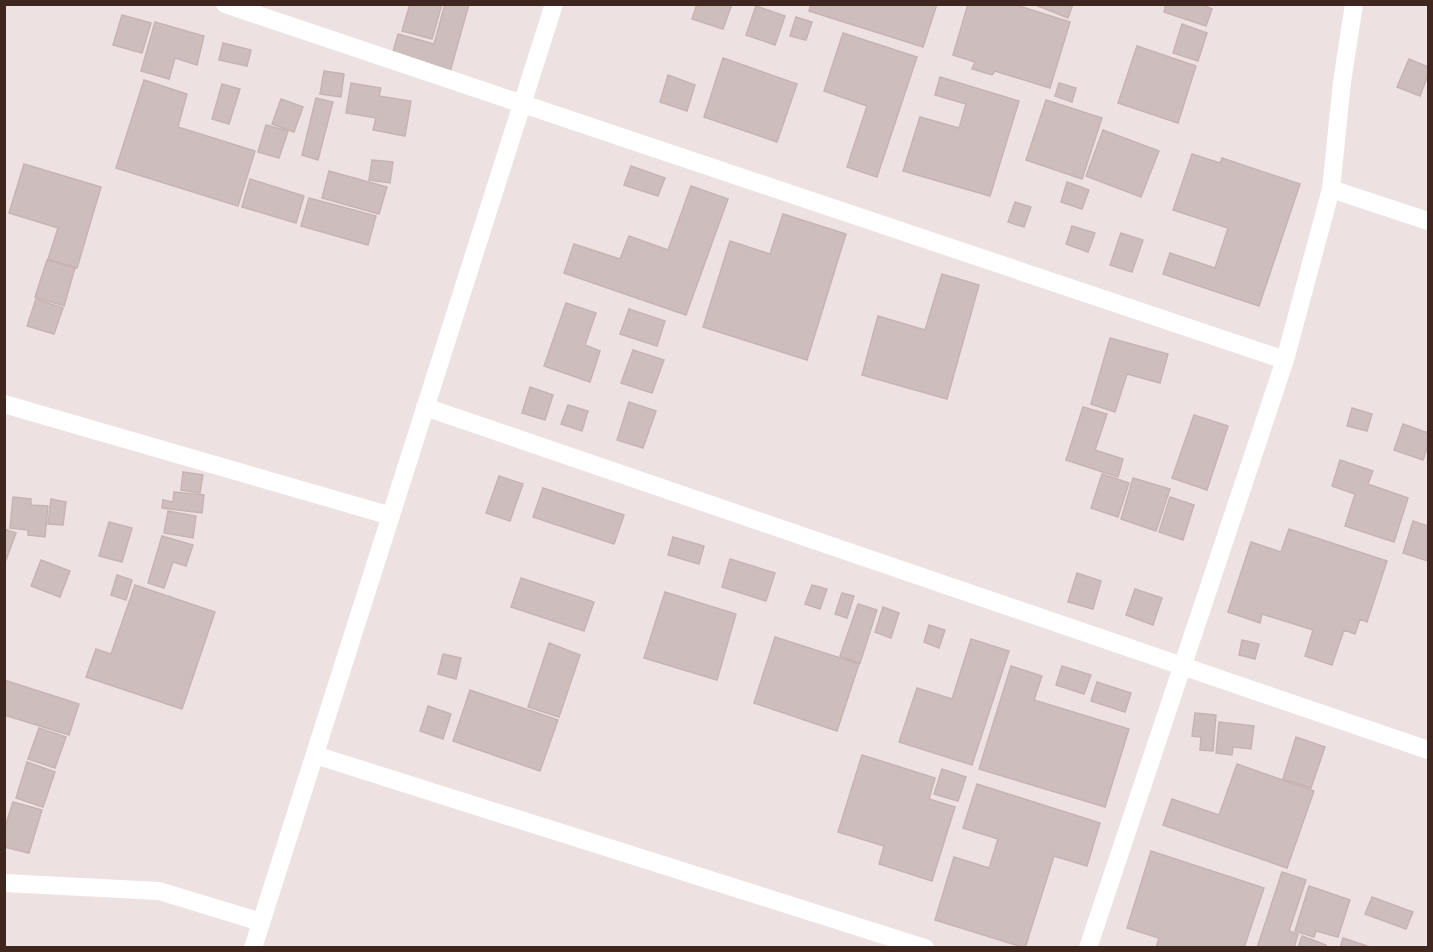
<svg xmlns="http://www.w3.org/2000/svg" width="1433" height="952" viewBox="0 0 1433 952" font-family="'Fira Sans',sans-serif">
<style>
.building{fill:#cebdbd;stroke:#c7b4b2;stroke-width:1.5}
.lines{fill:none;stroke-linecap:round;stroke-linejoin:round}
.minor{stroke:#fff;stroke-width:18}
</style>
<rect width="100%" height="100%" fill="#ede1e1"/>
<path class="building" d="M410,4H442L432,39L402,31Z
M445,4H469L450,72L392,55L398,34L434,44Z
M697,4H732L723,29L692,19Z
M811,4H937L923,47L809,11Z
M968,4H1013L1070,22L1050,88L995,71L992,75L972,69L975,62L953,55Z
M1033,4H1073L1068,18Z
M1166,4H1200L1212,9L1206,26L1164,12Z
M756,6L785,16L775,45L746,35Z
M122,15L151,23L142,53L113,45Z
M796,17L812,22L806,40L790,36Z
M155,22L204,36L197,65L175,58L169,79L141,71Z
M1182,24L1207,33L1198,61L1173,53Z
M843,33L917,57L877,177L847,167L867,106L824,91Z
M223,43L251,50L247,66L219,60Z
M1137,46L1196,66L1178,123L1118,103Z
M723,58L797,84L777,142L704,117Z
M1409,59L1428,67V75L1420,96L1397,87Z
M324,71L344,74L341,97L320,94Z
M668,75L695,85L687,111L660,102Z
M940,77L1019,101L990,196L903,171L920,117L959,128L966,104L935,95Z
M144,80L187,94L178,127L255,151L238,206L116,168Z
M351,83L381,88L379,96L411,101L405,136L373,130L376,118L346,113Z
M1059,83L1076,88L1072,102L1055,96Z
M222,84L240,89L229,124L212,119Z
M316,98L333,102L318,160L302,155Z
M281,99L303,107L294,132L272,124Z
M1046,100L1102,118L1082,179L1026,160Z
M266,125L288,131L279,158L258,152Z
M1103,130L1159,151L1141,197L1086,176Z
M1192,154L1220,163L1222,158L1300,184L1259,306L1163,274L1170,253L1215,268L1228,228L1173,210Z
M372,160L393,162L390,183L369,180Z
M24,164L101,187L77,268L48,259L58,228L9,213Z
M631,166L665,178L658,196L624,185Z
M329,171L387,187L379,214L322,198Z
M250,179L304,196L296,223L242,207Z
M1067,182L1089,190L1082,209L1061,202Z
M691,186L728,199L686,315L564,273L574,244L620,259L629,236L668,250Z
M309,198L376,216L368,245L301,226Z
M1015,202L1031,207L1024,227L1008,222Z
M783,214L846,234L807,360L703,327L730,241L770,254Z
M1072,226L1095,233L1088,252L1066,244Z
M1121,233L1143,240L1132,272L1110,265Z
M47,260L75,268L64,306L35,297Z
M942,274L979,285L947,399L862,375L878,316L925,330Z
M36,299L63,308L54,334L27,326Z
M566,303L596,313L585,345L600,351L590,382L544,366Z
M629,309L665,321L657,346L620,334Z
M1110,338L1168,354L1160,383L1127,374L1115,412L1091,404Z
M633,350L664,360L652,393L621,383Z
M530,387L553,395L545,420L522,413Z
M629,402L656,411L643,448L617,440Z
M568,405L588,411L582,431L561,424Z
M1083,407L1107,414L1095,450L1123,459L1118,477L1066,460Z
M1352,408L1372,414L1367,431L1347,426Z
M1194,415L1228,426L1207,490L1172,478Z
M1403,424L1428,433V445L1423,460L1394,450Z
M1340,460L1373,471L1368,484L1408,498L1394,542L1345,526L1355,494L1332,486Z
M183,472L203,475L200,493L181,490Z
M1102,474L1129,483L1118,517L1091,508Z
M499,476L523,484L510,521L486,513Z
M1133,478L1170,489L1156,531L1121,519Z
M543,488L624,515L614,544L533,517Z
M174,492L204,495L202,513L162,508L163,500L173,502Z
M13,497L31,499V505L48,506L45,537L28,535V530L10,528Z
M1170,497L1194,505L1183,540L1159,532Z
M51,499L66,502L63,525L48,524Z
M168,511L196,516L193,538L164,533Z
M1413,521L1428,526V561L1403,553Z
M109,522L132,528L122,562L99,556Z
M4,529L16,533L6,560H4Z
M1289,529L1387,561L1367,622L1360,619L1355,634L1344,630L1332,665L1305,656L1313,630L1262,614L1260,623L1228,612L1251,542L1281,552Z
M162,536L193,545L186,566L173,562L164,588L148,583Z
M673,537L704,546L699,564L668,555Z
M730,559L775,573L766,601L722,587Z
M41,560L70,571L60,597L31,586Z
M1077,573L1101,581L1093,609L1068,602Z
M117,575L132,580L126,600L111,595Z
M521,578L594,602L584,631L511,607Z
M135,585L215,612L182,709L86,677L96,649L111,654Z
M812,585L827,589L820,609L805,604Z
M1135,589L1162,598L1153,625L1126,615Z
M665,592L736,614L717,680L644,658Z
M842,593L854,596L847,618L835,614Z
M858,604L877,610L860,663L840,656Z
M883,607L899,613L891,638L875,632Z
M929,625L945,630L939,648L924,642Z
M775,637L859,664L837,731L754,703Z
M971,639L1009,651L972,765L899,742L917,688L952,699Z
M1242,640L1259,644L1255,659L1239,655Z
M549,643L580,655L559,717L528,707Z
M443,654L461,658L456,679L438,674Z
M1011,666L1042,676L1034,700L1129,729L1105,807L979,769Z
M1062,666L1091,675L1084,694L1056,685Z
M4,680L79,704L69,735L4,715Z
M1097,682L1131,693L1125,712L1091,701Z
M470,690L558,720L540,771L453,741Z
M428,706L451,714L443,739L420,731Z
M1195,713L1216,715L1213,751L1200,750L1201,737L1192,736Z
M1219,722L1254,726L1251,749L1233,747L1232,755L1216,753Z
M39,728L66,737L55,768L28,759Z
M1296,737L1325,747L1311,788L1283,779Z
M862,755L935,778L929,799L955,807L932,881L879,864L884,846L838,832Z
M27,762L55,772L43,807L16,798Z
M1237,764L1314,791L1287,868L1163,825L1172,799L1219,815Z
M942,769L966,777L958,801L934,794Z
M977,784L1100,823L1087,866L1054,856L1025,948L935,920L954,857L989,868L998,839L963,828Z
M13,802L42,810L29,853L4,847V830Z
M1151,851L1264,888L1244,948H1156L1159,938L1127,928Z
M1282,872L1306,880L1289,931L1298,934L1294,948H1257Z
M1309,886L1350,900L1338,937L1316,931L1314,937L1295,931Z
M1372,897L1413,912L1406,929L1365,914Z
M1302,936L1326,945L1325,948H1298Z
M1343,938L1373,948H1340Z"/>
<g class="lines">
<path class="minor" d="M225,4L1285,360
M1331,189L1428,221
M4,404L391,516
M425,407L1428,750
M315,755L925,948
M4,883L159,891L261,922
M253,948L554,4
M1088,948L1285,360L1331,189L1342,82L1354,4"/>
</g>
<rect width="1433" height="952" fill="none" stroke="#3f271f" stroke-width="12"/>
</svg>
